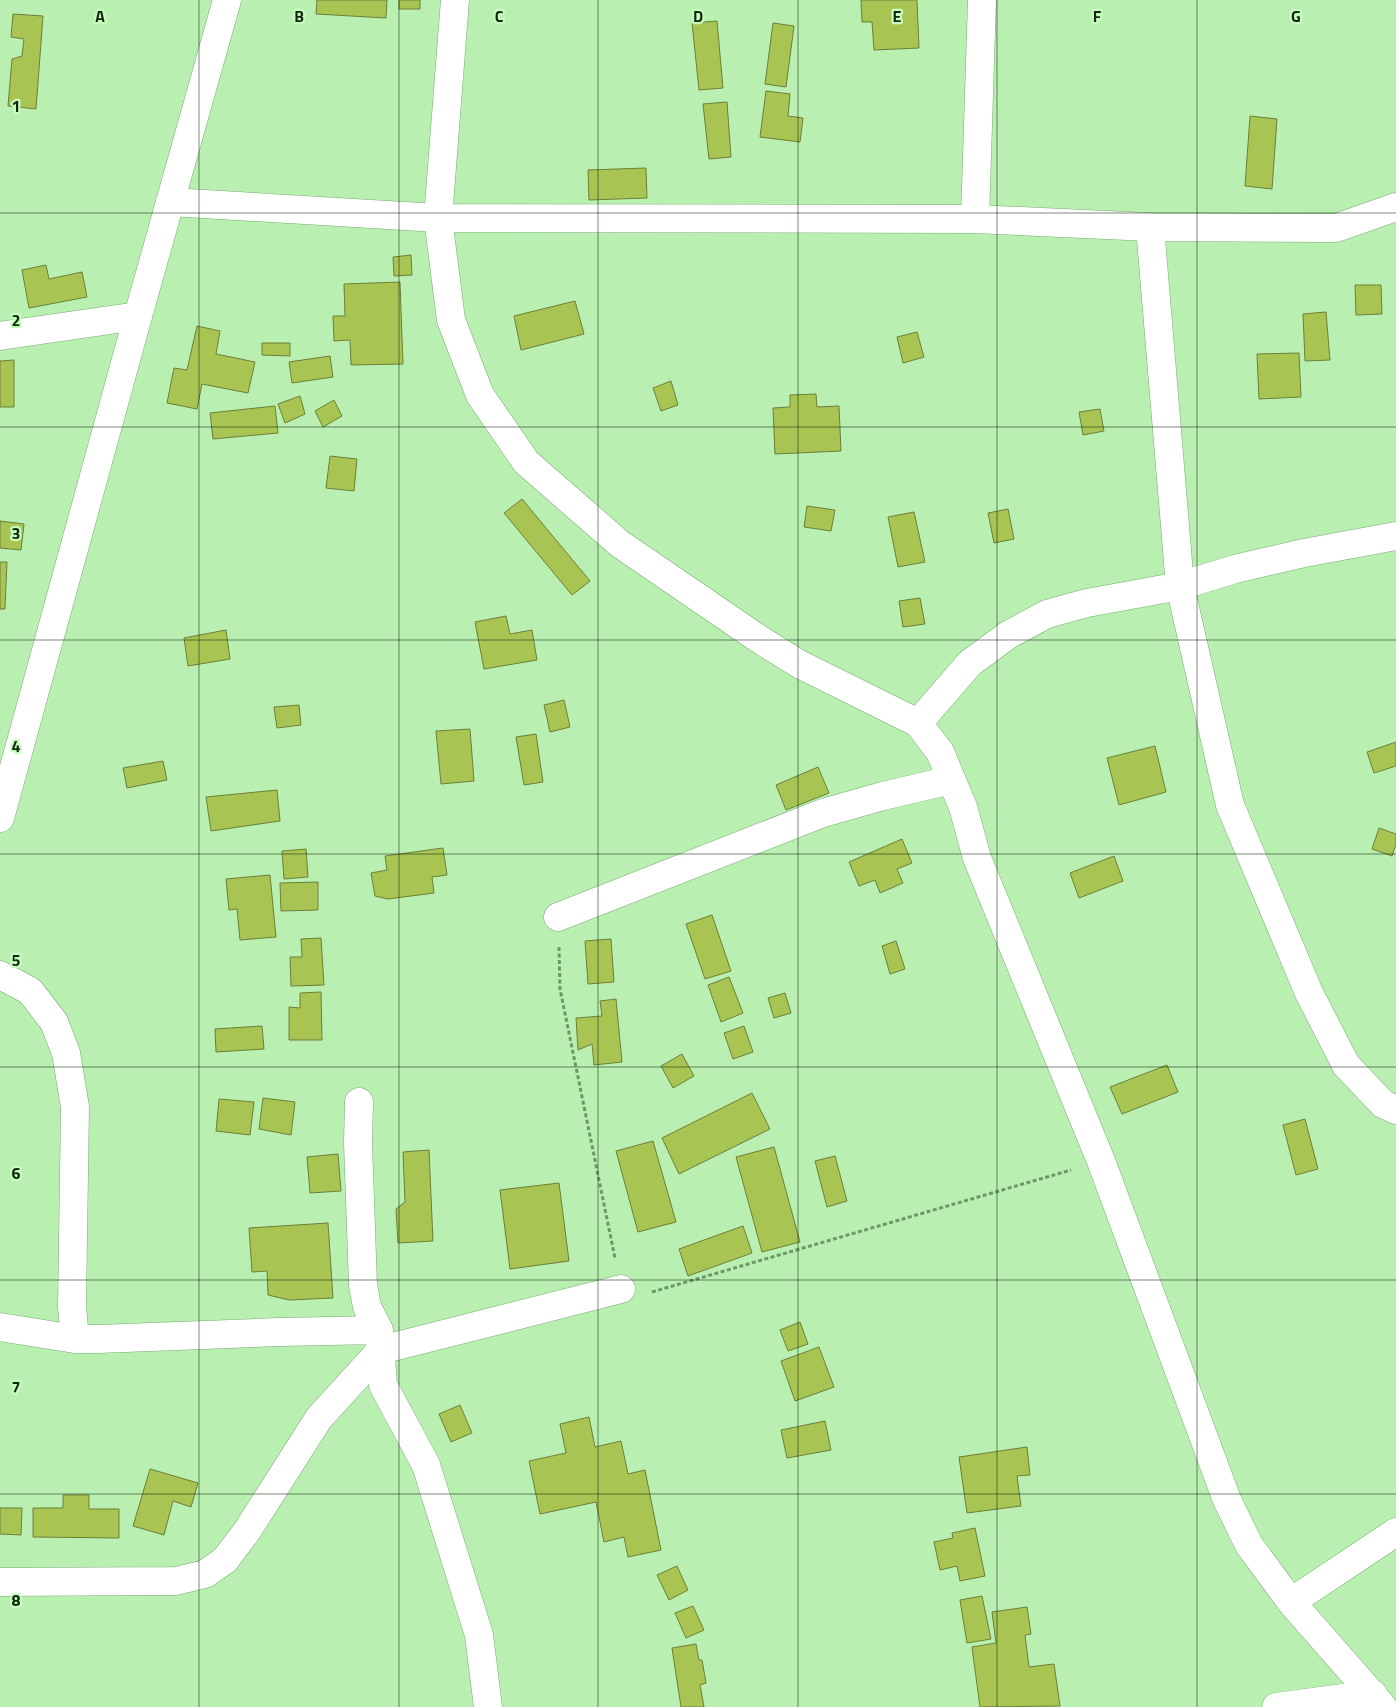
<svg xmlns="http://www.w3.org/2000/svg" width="1396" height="1707" viewBox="0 0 1396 1707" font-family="'Titillium Web',sans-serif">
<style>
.building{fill:#a8c553;stroke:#6c7f37}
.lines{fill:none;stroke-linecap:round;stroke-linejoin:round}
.street-casing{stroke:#77ab70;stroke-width:29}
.secondary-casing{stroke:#77ab70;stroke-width:29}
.path{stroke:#6e9669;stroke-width:3;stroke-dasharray:4 2.5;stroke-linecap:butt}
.street{stroke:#fff;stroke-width:28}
.secondary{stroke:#fff;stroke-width:28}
.grid{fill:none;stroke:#12270f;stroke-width:1;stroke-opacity:0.55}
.grid-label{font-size:16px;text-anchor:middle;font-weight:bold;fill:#12270f;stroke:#c6fdbe;stroke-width:4.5;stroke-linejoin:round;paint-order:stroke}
</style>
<rect width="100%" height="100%" fill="#b9f0b2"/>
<path class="building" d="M317,0H387L386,18L316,14Z
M399,0H420V9H399Z
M861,0H917L919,48L874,50L872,22H862Z
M13,14L43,16L36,109L8,106L12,59L22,56L24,39L11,37Z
M717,21L723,88L699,90L692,23Z
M773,23L794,26L786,87L765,84Z
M766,91L790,94L788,116L803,118L800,142L760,137Z
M727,102L731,157L709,159L703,104Z
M1250,116L1277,119L1272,189L1245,186Z
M646,168L647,198L589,200L588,170Z
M411,255L412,275L394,276L393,257Z
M46,265L49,279L82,272L87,297L29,308L22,270Z
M400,282L403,364L351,365L350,340L334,341L333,316H345L344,284Z
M1355,285H1381L1382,314L1356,315Z
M575,301L584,334L521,350L514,316Z
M1326,312L1330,360L1305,361L1303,314Z
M197,326L220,331L216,354L255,362L248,393L202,384L197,409L167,403L174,368L187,370Z
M917,332L924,357L903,363L897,337Z
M262,343H290V356L262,355Z
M1299,353L1301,397L1259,399L1257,354Z
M330,356L333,377L292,383L289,362Z
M14,360V407H0V361Z
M671,381L678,405L661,411L653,388Z
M816,394L817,407L839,406L841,451L775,454L773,408L790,407V395Z
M300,396L305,414L285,423L278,404Z
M334,400L342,416L323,427L315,411Z
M275,406L278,433L213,439L210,413Z
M1100,409L1104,431L1083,435L1079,412Z
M330,456L357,459L354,491L326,488Z
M522,499L590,581L572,595L504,513Z
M807,506L835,510L831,531L804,527Z
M1008,509L1014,539L994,543L988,513Z
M914,512L925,562L898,567L888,517Z
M0,521L24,524L21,550L0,548Z
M0,562H7L5,609H0Z
M920,598L925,624L903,627L899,601Z
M506,616L510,634L532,630L537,660L484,669L475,622Z
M226,630L230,659L188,666L184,638Z
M564,700L570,727L550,732L544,705Z
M299,705L301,725L277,728L274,707Z
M470,729L474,781L441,784L436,731Z
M536,734L543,782L524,785L516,737Z
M1396,742V766L1374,773L1367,752Z
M1155,746L1166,792L1119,805L1107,758Z
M163,761L167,780L127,788L123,768Z
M818,767L829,793L786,810L776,785Z
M277,790L280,821L211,831L206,797Z
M1379,828L1396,834V844L1392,856L1372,849Z
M902,839L912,863L897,869L903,883L880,893L875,880L859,886L849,862Z
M443,848L447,875L432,877L434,893L388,899L375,896L371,873L387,870L385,856Z
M306,849L308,877L284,879L282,851Z
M1114,856L1123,881L1079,898L1070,873Z
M270,875L276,937L240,940L237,909L229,910L226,879Z
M318,882V910L281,911L280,883Z
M712,915L731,971L705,979L686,924Z
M321,938L324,985L291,986L290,957H302L301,939Z
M611,939L614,982L588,984L585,941Z
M896,941L905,969L890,974L882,946Z
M729,977L743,1013L721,1022L708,985Z
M321,992L322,1040H289V1007L300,1008V993Z
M785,993L791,1013L774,1018L768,998Z
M616,999L622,1062L594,1065L592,1044L578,1050L576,1018L602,1016L600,1001Z
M262,1026L264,1049L216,1052L215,1029Z
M744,1026L753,1052L733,1059L724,1033Z
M682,1054L694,1076L673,1088L661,1066Z
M1167,1065L1178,1092L1122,1114L1110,1087Z
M752,1093L770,1129L679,1174L662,1138Z
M263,1098L295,1102L291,1135L259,1129Z
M219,1099L254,1102L250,1135L216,1131Z
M1305,1119L1318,1169L1296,1175L1283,1125Z
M653,1141L676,1222L638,1232L616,1151Z
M774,1147L800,1242L762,1252L736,1157Z
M429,1150L433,1241L398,1243L396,1209L405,1202L403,1152Z
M338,1154L341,1191L310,1193L307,1157Z
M835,1156L847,1201L827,1207L815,1161Z
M559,1183L569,1261L510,1269L500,1190Z
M328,1223L333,1298L289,1300L268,1295L267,1271L252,1272L249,1228Z
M743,1226L752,1253L688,1276L679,1249Z
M800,1322L808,1344L788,1351L780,1330Z
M819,1347L834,1387L795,1401L781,1361Z
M460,1405L472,1433L451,1442L439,1414Z
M589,1417L595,1447L621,1441L628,1474L645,1470L661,1550L628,1557L624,1537L604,1542L596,1502L540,1514L529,1461L566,1453L560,1424Z
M825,1421L831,1450L787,1458L781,1430Z
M1027,1447L1030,1475L1017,1476L1021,1506L967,1513L959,1457Z
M150,1469L198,1483L191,1507L173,1501L164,1535L133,1526Z
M63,1495H89V1509H119V1538L33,1537V1508H63Z
M0,1508H22L21,1535L0,1534Z
M975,1528L985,1576L960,1581L957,1566L940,1570L934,1542L953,1538L952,1533Z
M677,1566L688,1590L669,1600L657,1575Z
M982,1596L991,1639L967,1643L960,1600Z
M693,1606L704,1630L686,1638L675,1613Z
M1027,1607L1031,1634L1025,1635L1029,1667L1054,1664L1060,1706L980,1707L972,1647L996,1643L992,1612Z
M696,1644L699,1660H702L706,1683L700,1685L704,1707H681L672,1648Z"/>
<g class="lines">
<g class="street-casing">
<path id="street" d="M455,0L438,218L451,320L480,395L526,462L620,544L759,639L799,664L918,723L940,752L963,807L977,858L1101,1161L1227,1500L1249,1545L1291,1602L1383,1707
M170,202L438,218L975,219L1150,227L1336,228L1396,207
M975,219L982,0
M1150,227L1180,586L1230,805L1309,993L1346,1065L1383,1104L1396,1110
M0,336L138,316
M918,723L970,663L1008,635L1047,614L1087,603L1180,586L1235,569L1304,553L1396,536
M558,917L823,813L883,796L951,780
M0,975L30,991L54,1022L66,1053L75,1107L72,1307L75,1339H98L279,1332L379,1330
M359,1102L358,1143L363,1285L367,1307L379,1330L383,1385L426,1465L479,1635L488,1707
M0,1327L75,1339
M0,1582L176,1581L205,1574L225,1560L247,1531L319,1418L381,1350L621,1289
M1291,1602L1396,1532
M1276,1707L1373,1694"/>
</g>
<g class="secondary-casing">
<path id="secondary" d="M0,818L138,316L227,0"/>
</g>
<path class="path" d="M559,947L560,989L615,1258
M652,1292L1071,1170"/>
<use href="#street" class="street"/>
<use href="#secondary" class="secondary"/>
</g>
<path class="grid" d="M199,0V1707M399,0V1707M598,0V1707M798,0V1707M997,0V1707M1197,0V1707M0,213H1396M0,427H1396M0,640H1396M0,854H1396M0,1067H1396M0,1280H1396M0,1494H1396"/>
<g class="grid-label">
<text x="100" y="22">A</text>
<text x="299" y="22">B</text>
<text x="499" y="22">C</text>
<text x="698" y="22">D</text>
<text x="897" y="22">E</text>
<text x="1097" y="22">F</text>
<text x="1296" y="22">G</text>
<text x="16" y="112">1</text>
<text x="16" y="326">2</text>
<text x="16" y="539">3</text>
<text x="16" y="752">4</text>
<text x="16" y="966">5</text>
<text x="16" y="1179">6</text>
<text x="16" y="1393">7</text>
<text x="16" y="1606">8</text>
</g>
</svg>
